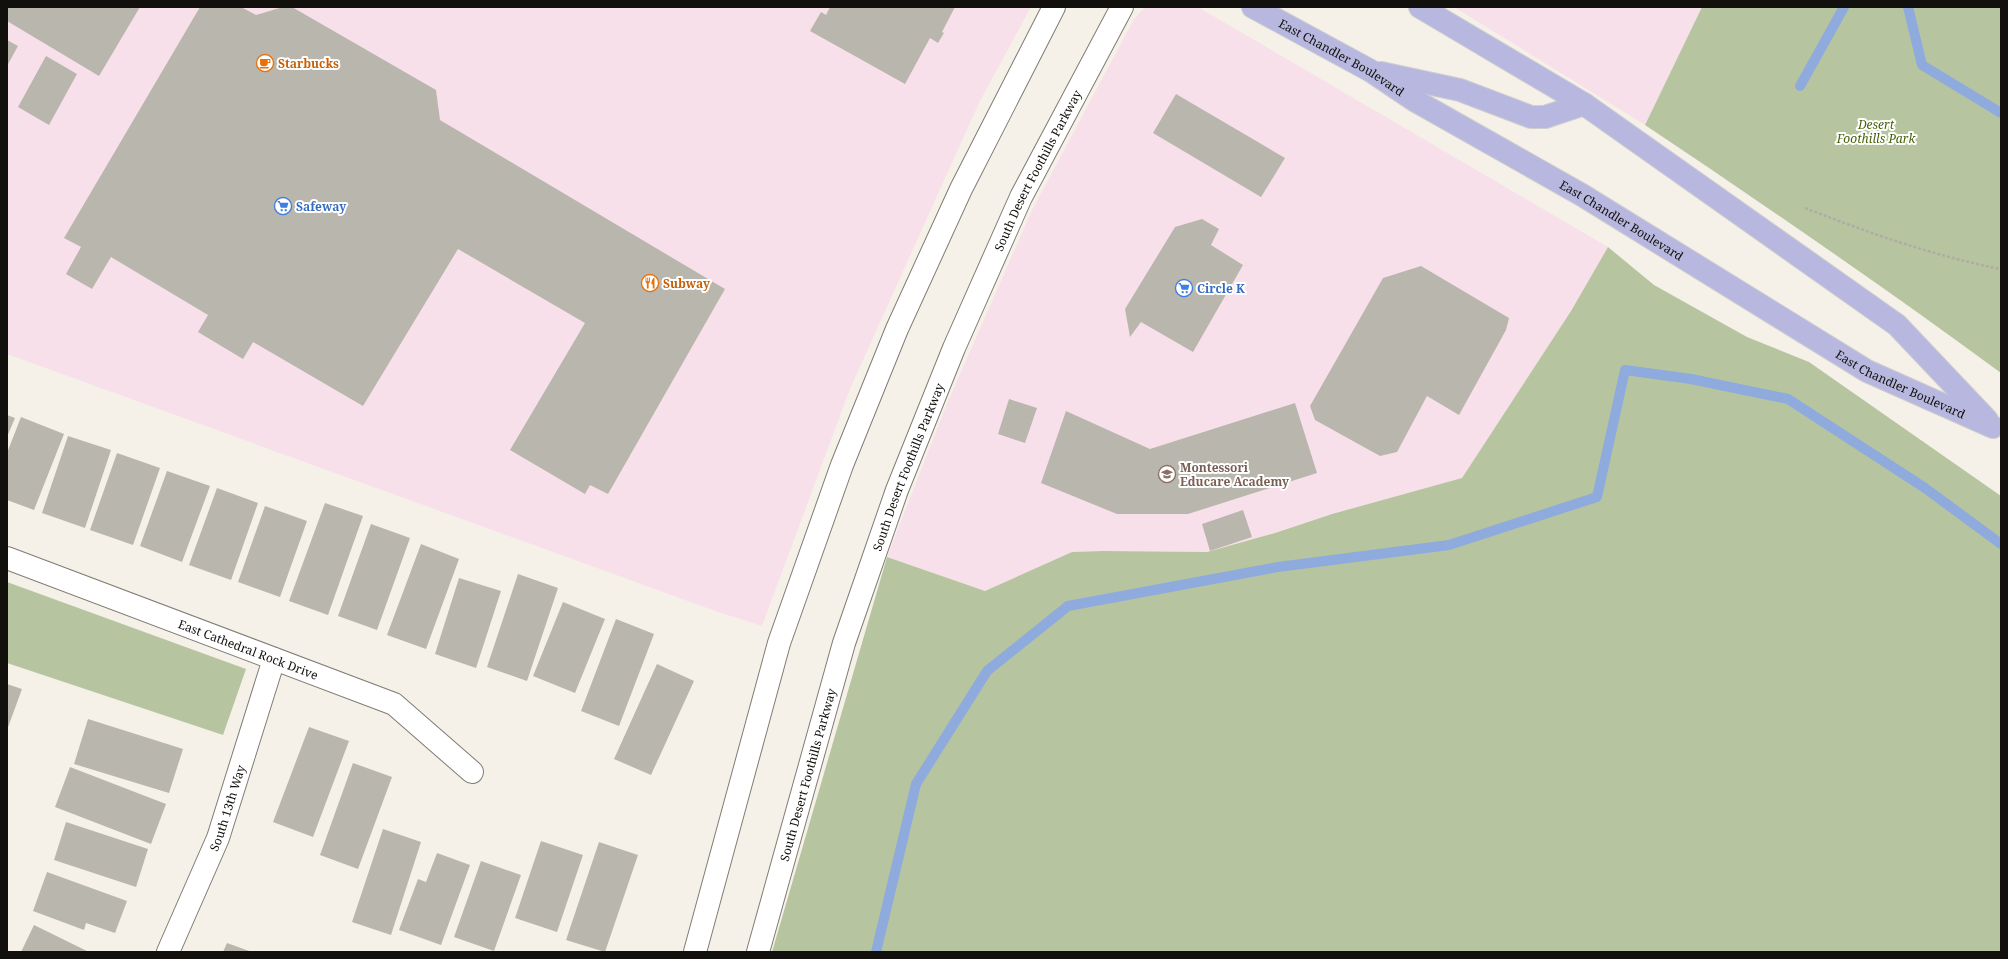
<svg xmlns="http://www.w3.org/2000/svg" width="2008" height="959" viewBox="0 0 2008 959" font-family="'Noto Serif',serif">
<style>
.commercial{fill:#f8e0eb}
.green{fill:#b6c5a0}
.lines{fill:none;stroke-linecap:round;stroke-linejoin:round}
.stream{stroke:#8faadd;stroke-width:10}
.building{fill:#b9b6ad}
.minor-casing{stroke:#807c74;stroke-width:24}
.major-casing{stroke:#cfcfcf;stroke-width:24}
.path{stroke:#afaca5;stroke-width:2.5;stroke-dasharray:3 2;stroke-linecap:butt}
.minor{stroke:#fff;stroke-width:22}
.major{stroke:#b8b7df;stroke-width:22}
.labels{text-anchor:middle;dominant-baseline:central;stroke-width:4;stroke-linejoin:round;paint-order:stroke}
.street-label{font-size:12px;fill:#11100d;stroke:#fff}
.food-label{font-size:12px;font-weight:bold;fill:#c56008;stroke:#fff;text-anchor:start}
.park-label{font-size:12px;font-style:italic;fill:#465f07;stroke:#fff}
.shop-label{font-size:12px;font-weight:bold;fill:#366cbe;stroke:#fff;text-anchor:start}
.education-label{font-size:12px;font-weight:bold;fill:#785e54;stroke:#fff;text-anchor:start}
</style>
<rect width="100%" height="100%" fill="#f5f1e8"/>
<path class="commercial" d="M7,7H1031L979,103L850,389L762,626L718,612L7,354Z
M1145,7H1198L1608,247L1571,311L1462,478L1332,514L1275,533L1207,552L1103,551L1072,552L985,591L887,557L946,406L1032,210L1134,19Z
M1454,7H1702L1645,125Z"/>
<path class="green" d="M1702,7H2001V373C1884,287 1766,206 1645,125Z
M1608,247L1654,285L1747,337L1809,362L2001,496V952H772L887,557L985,591L1072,552L1103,551L1207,552L1275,533L1332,514L1462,478L1571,311Z
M7,582L246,669L223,735L7,663Z"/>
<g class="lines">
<path class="stream" d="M1908,7L1922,65L2001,113
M1800,86L1844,7
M876,952L916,784L987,671L1068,606L1278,567L1449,545L1597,497L1625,370L1691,379L1788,399L1925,488L2001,544"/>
</g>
<path class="building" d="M7,7H140L99,76L7,21Z
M200,7L216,8L217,7H241L256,15L283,7H292L436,90L440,120L725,289L608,494L590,485L585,494L510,450L585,323L458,249L363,406L253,342L243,359L198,332L208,315L111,257L92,289L66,274L81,247L64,238Z
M830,7H955L942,32L944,33L938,43L930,38L905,84L810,31L821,12L826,15Z
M7,40L18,46L7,66Z
M46,56L77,74L49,125L18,107Z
M1176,94L1285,158L1261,197L1153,133Z
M1202,219L1219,229L1211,245L1243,265L1193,352L1141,322L1130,337L1125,309L1175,227Z
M1421,266L1509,318L1506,330L1459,415L1427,396L1397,452L1380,456L1315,420L1310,406L1383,278Z
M1009,399L1037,408L1025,443L998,434Z
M1295,403L1317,473L1188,514H1117L1041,483L1066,411L1150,449Z
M7,415L15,418L7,437Z
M21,417L64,434L34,510L7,500V453Z
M68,436L111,450L85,528L42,513Z
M117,453L160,468L133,545L90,530Z
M167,471L210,486L182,562L140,546Z
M217,488L258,503L231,580L189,565Z
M325,503L363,516L328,615L289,601Z
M265,506L307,521L280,597L238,582Z
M1243,510L1252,537L1210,551L1202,524Z
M371,524L410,538L377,630L338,616Z
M421,544L459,559L426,649L387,635Z
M518,574L558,588L527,681L487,667Z
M459,578L501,591L476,668L435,654Z
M563,602L605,619L575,693L533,676Z
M616,619L654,634L619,726L581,711Z
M657,664L694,681L651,775L614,759Z
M7,684L22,689L7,730Z
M88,719L183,749L169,793L74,764Z
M309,727L349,741L313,837L273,822Z
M353,763L392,777L358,869L320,855Z
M70,767L166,804L151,844L55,807Z
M66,822L148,849L136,887L54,860Z
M383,829L421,842L391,935L352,922Z
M541,841L583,855L557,932L515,918Z
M599,842L638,855L605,952L566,940Z
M437,853L470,865L441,945L399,930L418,879L426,882Z
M481,861L521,875L494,951L454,937Z
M47,872L127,901L115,933L86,923L84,930L33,911Z
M34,925L89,952H21Z
M227,943L252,952H223Z"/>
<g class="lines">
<g class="minor-casing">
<g id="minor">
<path id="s1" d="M7,558L394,704L472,772"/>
<path id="s2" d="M168,952L218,838L274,659"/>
<path d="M695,952L779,643L842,465L897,329L961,189L1054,7"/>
<path id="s3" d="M758,952L844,643L897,490L954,348L1021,197L1122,7"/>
</g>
</g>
<g class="major-casing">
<g id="major">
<path id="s4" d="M1253,7L1371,71L1414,100L1582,195L1867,371L1993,427"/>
<path d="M1420,7L1584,104L1897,325L1987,420"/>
<path d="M1381,73L1460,90L1531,117H1545L1584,104"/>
</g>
</g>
<path class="path" d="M1805,208C1869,233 1934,256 2001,269"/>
<use href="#minor" class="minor"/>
<use href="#major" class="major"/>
</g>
<defs>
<g id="cafe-ring" transform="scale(0.9)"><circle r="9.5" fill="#fff" stroke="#e8710a" stroke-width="1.5"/><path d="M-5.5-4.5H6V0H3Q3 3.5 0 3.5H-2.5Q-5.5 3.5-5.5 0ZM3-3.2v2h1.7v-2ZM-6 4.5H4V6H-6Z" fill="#e8710a"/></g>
<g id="supermarket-ring" transform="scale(0.9)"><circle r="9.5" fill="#fff" stroke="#3f7fe0" stroke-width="1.5"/><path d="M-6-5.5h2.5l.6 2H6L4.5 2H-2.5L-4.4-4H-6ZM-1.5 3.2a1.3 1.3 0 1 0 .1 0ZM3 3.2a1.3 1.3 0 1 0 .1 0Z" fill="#3f7fe0"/></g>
<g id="restaurant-ring" transform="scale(0.9)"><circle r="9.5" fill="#fff" stroke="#e8710a" stroke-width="1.5"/><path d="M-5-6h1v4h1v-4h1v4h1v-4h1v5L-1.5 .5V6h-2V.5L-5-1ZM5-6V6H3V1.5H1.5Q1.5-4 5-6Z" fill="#e8710a"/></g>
<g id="school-ring" transform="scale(0.9)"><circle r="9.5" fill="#fff" stroke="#8d6e63" stroke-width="1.5"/><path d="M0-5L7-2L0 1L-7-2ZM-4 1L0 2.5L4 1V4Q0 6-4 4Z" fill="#8d6e63"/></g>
</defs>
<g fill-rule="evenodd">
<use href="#cafe-ring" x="265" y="63"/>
<use href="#supermarket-ring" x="283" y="206"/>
<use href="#restaurant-ring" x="650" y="283"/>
<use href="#supermarket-ring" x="1184" y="288"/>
<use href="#school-ring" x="1167" y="474"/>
</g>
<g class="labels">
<g class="street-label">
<text stroke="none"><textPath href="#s4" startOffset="102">East Chandler Boulevard</textPath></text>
<text stroke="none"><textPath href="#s3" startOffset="832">South Desert Foothills Parkway</textPath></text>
<text stroke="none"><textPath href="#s4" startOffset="426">East Chandler Boulevard</textPath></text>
<text stroke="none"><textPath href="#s4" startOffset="750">East Chandler Boulevard</textPath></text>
<text stroke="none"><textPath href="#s3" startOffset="508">South Desert Foothills Parkway</textPath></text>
<text stroke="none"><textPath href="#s1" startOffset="258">East Cathedral Rock Drive</textPath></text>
<text stroke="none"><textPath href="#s3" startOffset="184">South Desert Foothills Parkway</textPath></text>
<text stroke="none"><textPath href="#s2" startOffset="156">South 13th Way</textPath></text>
</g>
<g class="food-label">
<text x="278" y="63">Starbucks</text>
<text x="663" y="283">Subway</text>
</g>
<g class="park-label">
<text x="1876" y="124">Desert<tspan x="1876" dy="14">Foothills Park</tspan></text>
</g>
<g class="shop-label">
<text x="296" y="206">Safeway</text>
<text x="1197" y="288">Circle K</text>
</g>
<g class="education-label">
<text x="1180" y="467">Montessori<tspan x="1180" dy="14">Educare Academy</tspan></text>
</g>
</g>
<rect width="2008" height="959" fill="none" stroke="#11100d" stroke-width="16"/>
</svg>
